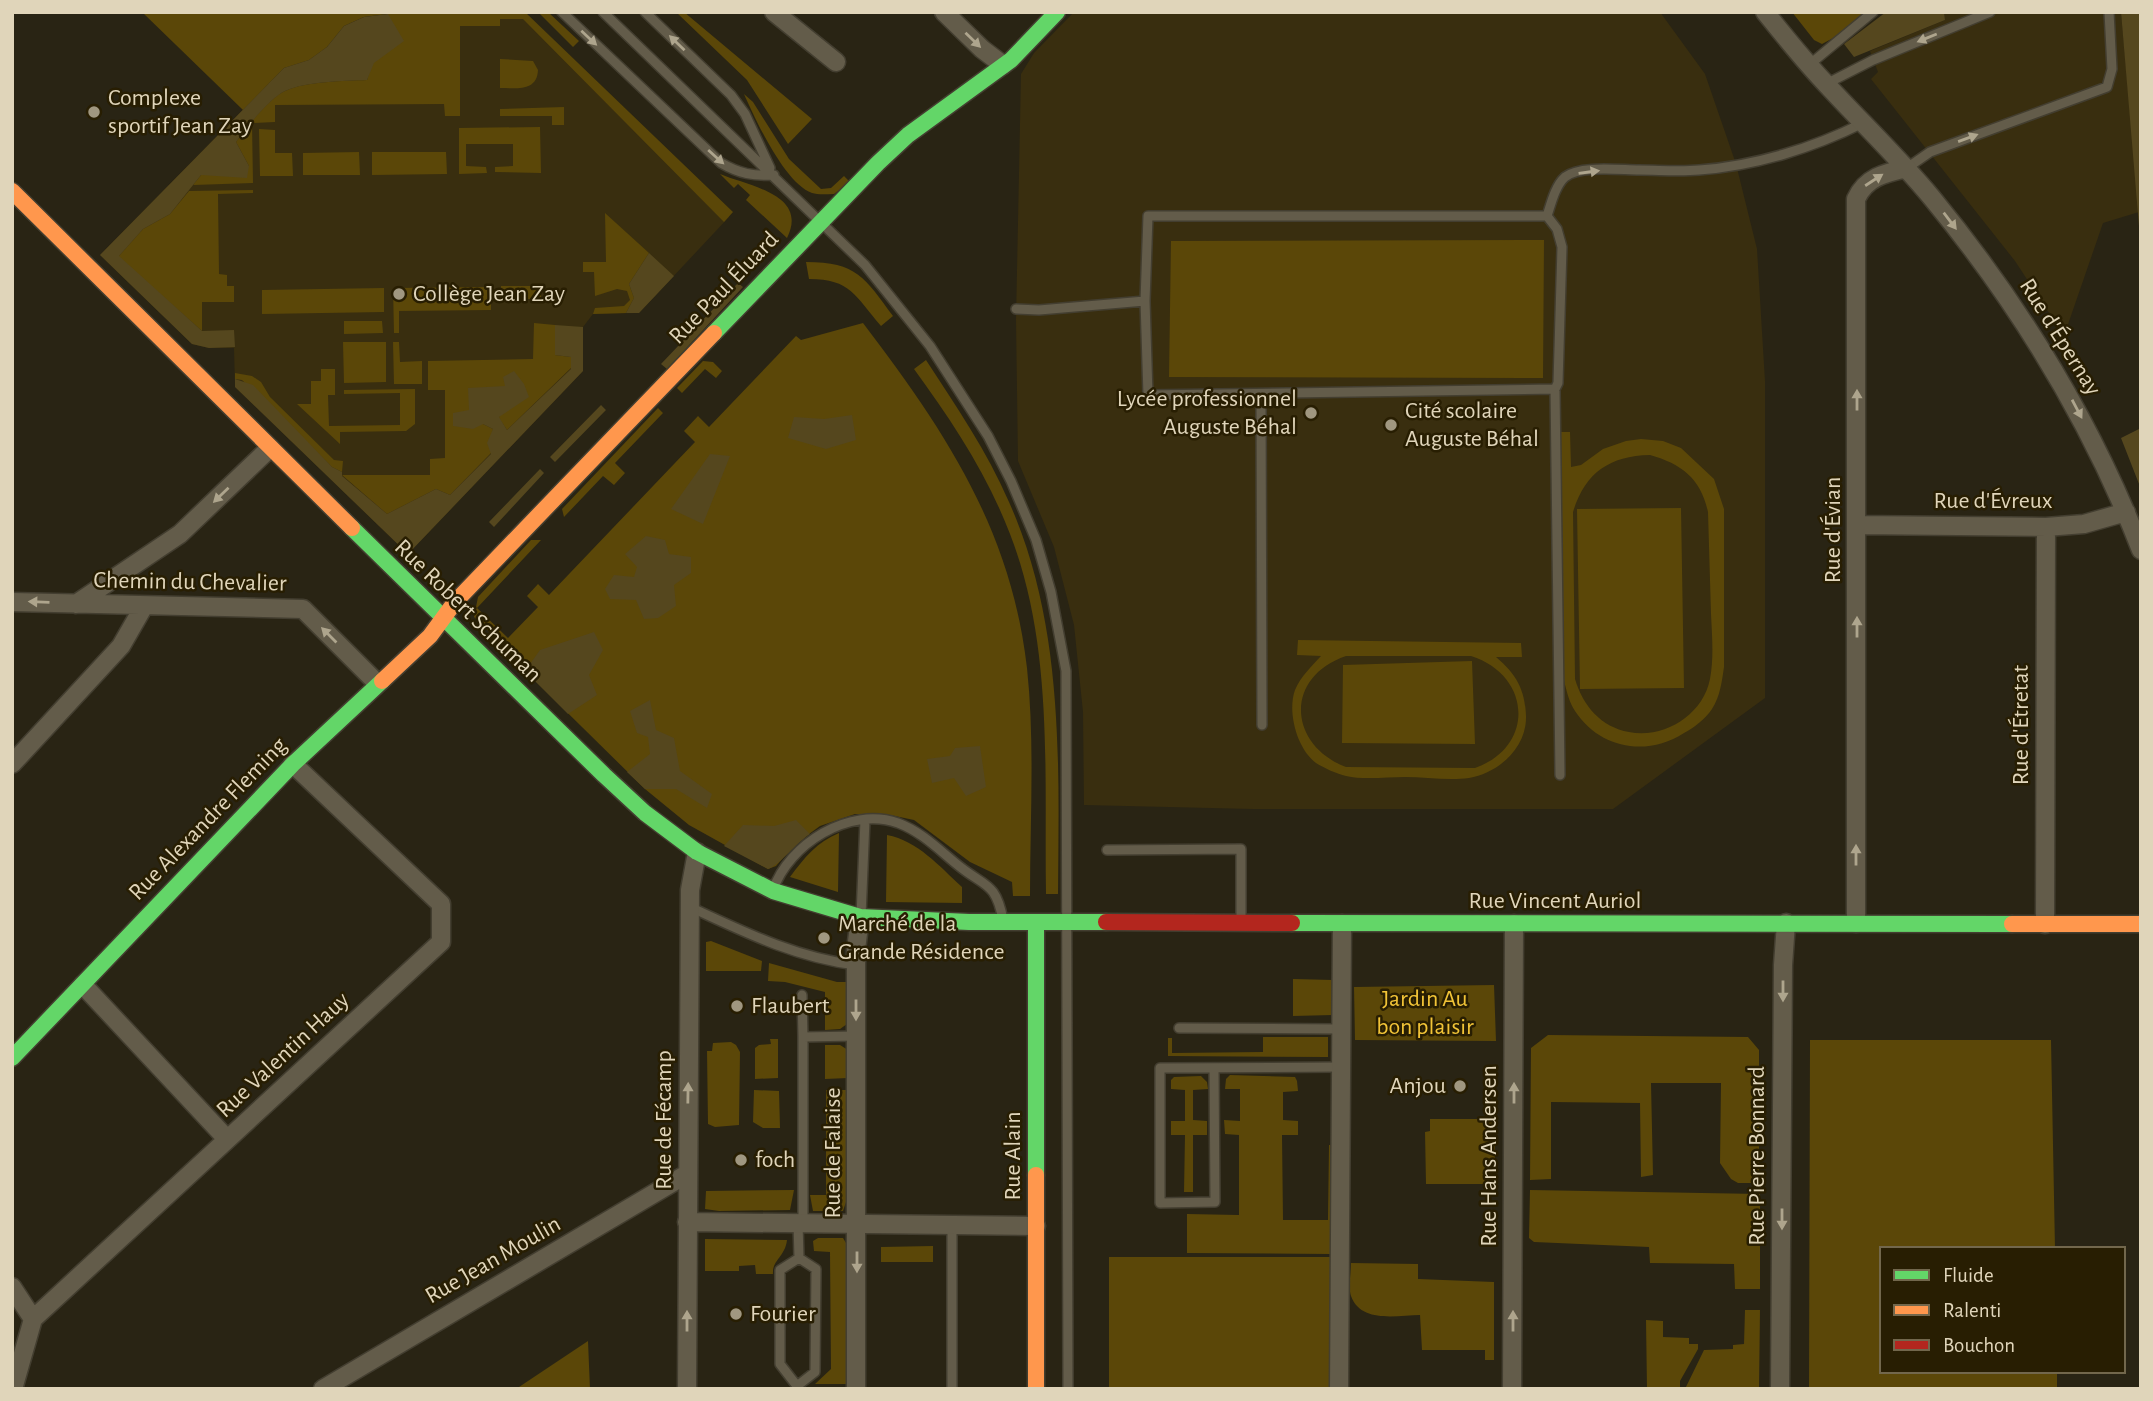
<svg xmlns="http://www.w3.org/2000/svg" width="2153" height="1401" viewBox="0 0 2153 1401" font-family="'Alegreya Sans',sans-serif">
<style>
.built{fill:#392e0f}
.green{fill:#5b4708;fill-rule:evenodd}
.forest{fill:#55471e}
.lines{fill:none;stroke-linecap:round;stroke-linejoin:round}
.lane-casing{stroke:#433e30;stroke-width:12}
.street-casing{stroke:#433e30;stroke-width:21}
.fast-casing{stroke:#433e30;stroke-width:19}
.slow-casing{stroke:#433e30;stroke-width:19}
.jam-casing{stroke:#433e30;stroke-width:19}
.lane{stroke:#635c4a;stroke-width:9}
.street{stroke:#635c4a;stroke-width:18}
.fast{stroke:#63d668;stroke-width:16}
.slow{stroke:#ff974d;stroke-width:16}
.jam{stroke:#b3261e;stroke-width:16}
.oneway{fill:#aea58d}
.poi-dot{fill:#a09780;stroke:#281e02;stroke-width:2.5}
.labels{text-anchor:middle;dominant-baseline:central;stroke-width:5;stroke-linejoin:round;paint-order:stroke}
.poi-label{font-size:24px;fill:#e0d5ba;stroke:#281e02;text-anchor:start}
.street-label{font-size:24px;fill:#e0d5ba;stroke:#281e02}
.park-label{font-size:24px;fill:#f2c437;stroke:#281e02}
</style>
<rect width="100%" height="100%" fill="#292414"/>
<path class="built" d="M1074,12H1660L1705,74L1736,164L1757,249L1765,381V698L1613,809H1253L1084,805L1083,712L1074,625L1054,547L1018,461L1016,320L1021,74L1034,53Z
M1944,12H2121L2139,212L2103,223L2064,336L2015,261L1871,79L1878,72L1870,51L1945,20Z
M523,15L729,217L639,313L593,314L583,327V371L408,554L235,387L234,348H209L192,344L100,255L284,68L327,47Z"/>
<path class="green" d="M142,12H525L733,212L724,222L523,19H500V26H460V116H445L444,104L275,105V122L252,123L253,183L193,185L201,175L249,166L236,142C246,128 270,97 285,91C306,81 344,81 367,80L388,14L364,17L344,26L327,47L309,60L284,68L243,110Z
M538,12H548L579,41L573,47Z
M676,12H684L812,119L788,144L747,80Z
M1792,12H1864L1837,36L1822,44L1814,40Z
M500,59L533,61L538,70C537,92 516,88 500,88Z
M744,94L753,102L789,159L821,189L831,188L844,176L850,182L834,194C827,194 818,195 812,193C785,184 755,119 744,94Z
M564,107V125H552V116H500V109Z
M540,127L541,173L495,172V167L513,166V144H466V166L486,167L487,173L459,174V128Z
M259,129L275,130V153H292L293,176H260Z
M359,152L360,175H303V153Z
M372,152H446L447,174L372,175Z
M720,174C748,186 809,194 787,238L746,200L750,195L738,184L734,188Z
M253,190V193L218,194L219,274L227,275V286H234V302H202V331L118,257L143,229L170,214L189,191Z
M605,213L649,253L629,284L634,298L626,313L593,314L595,308L624,306L630,300L627,291L617,289L595,296L594,272H583V262H606Z
M1544,240L1543,378L1169,377L1171,241Z
M806,262C857,262 865,278 893,316L881,326C855,296 851,279 809,279Z
M501,286H541V299H501Z
M491,287V310L399,311V333H394L393,288Z
M384,288V312L262,314V290Z
M344,321H382L383,333L344,334Z
M534,323L555,325V355L571,357V368L507,430L499,418L506,386L483,424L493,429L491,453L450,495L436,489L387,514L342,475H430V459L445,458V390H428V361L533,359Z
M863,323C945,431 1011,529 1027,668C1035,743 1030,821 1030,896H1013L1012,882L970,862L914,820L890,815L855,814L820,826L794,845L776,866L768,869L689,825L645,789L519,665L513,655L474,617L478,597L531,540H541L477,608L508,638L538,607L527,596L538,584L549,595L695,442L684,431L698,416L709,427L796,336L801,340Z
M343,342H386V382L344,383Z
M393,342H399L400,362L422,361V384H394Z
M926,360C956,406 987,451 1009,502C1064,625 1059,762 1058,894H1046C1044,775 1054,647 1010,534C987,474 952,421 914,369Z
M703,361L713,362L722,371L716,378L705,369L682,393L677,388Z
M321,369H335V395H328L329,426L400,425V393L344,394V390L415,389V424L406,431L340,432V444L297,404H311V381H321Z
M235,373L252,376L261,382L270,397L334,460L343,461L342,472L332,467L242,380L235,379Z
M658,408L663,413L615,463L625,473L614,485L603,476L564,517L562,509Z
M1561,432H1570L1571,467L1581,465L1603,449L1626,441L1641,439L1663,441L1681,448L1714,479L1724,509V667C1722,681 1720,697 1712,709C1705,719 1695,727 1684,733C1647,757 1600,749 1575,711C1569,702 1567,692 1564,681ZM1650,455C1682,464 1701,479 1708,512C1709,546 1710,580 1711,614C1712,635 1714,658 1710,679C1703,715 1664,739 1629,732C1601,727 1583,706 1575,679L1573,512C1585,473 1609,456 1650,455Z
M1681,508L1684,688L1580,689L1577,509Z
M1298,640L1521,643L1522,657H1496C1516,674 1525,689 1526,716C1527,747 1499,773 1469,778C1449,781 1425,777 1405,777C1387,777 1363,780 1346,776C1337,774 1324,768 1316,763C1297,749 1287,712 1295,690C1301,676 1311,667 1321,656L1297,655ZM1346,656H1471C1531,675 1536,746 1475,768L1346,767C1288,745 1284,677 1346,656Z
M1472,661L1475,744L1342,743L1343,665Z
M839,833L838,892L790,877C804,858 817,842 839,833Z
M887,835C918,841 939,866 962,887V903L886,902Z
M711,941L762,961L761,971H706V942Z
M769,963L837,982H848L847,1024L840,1029L825,1030V992L785,982L768,981Z
M1293,979L1333,980V1015L1293,1016Z
M1494,985L1496,1041L1355,1040L1354,987Z
M1548,1035L1748,1037L1759,1050V1183H1738L1731,1179L1720,1163L1721,1083H1651L1653,1175L1641,1177L1640,1103L1551,1102V1179L1530,1180L1531,1048Z
M1263,1037H1328V1057L1168,1056V1038H1172V1053L1263,1052Z
M770,1039H778V1078L755,1079V1048L759,1045L771,1044Z
M1810,1040H2051L2055,1249H1882V1371H2057V1389H1809Z
M731,1042L736,1045L740,1052L739,1125L715,1127L708,1124L707,1051H712L713,1043Z
M825,1045H840L848,1050V1078L825,1079Z
M1230,1075L1295,1077L1297,1081L1298,1091L1283,1092V1120L1298,1121V1135H1282L1283,1220H1328L1329,1145H1334L1332,1254L1187,1253V1214L1239,1215V1135L1225,1134L1224,1120L1240,1121V1089H1225L1226,1079Z
M1201,1076L1207,1082L1208,1089L1193,1090V1120L1207,1121V1135H1193V1192H1184L1185,1135H1171V1121H1185V1090L1171,1089V1080L1174,1077Z
M754,1090L779,1091L780,1128H763L753,1122Z
M826,1090H847L846,1202L843,1211H813L810,1195H826Z
M1430,1119H1495V1184H1426L1425,1132L1430,1131Z
M794,1190L790,1210L719,1211L705,1209L706,1191Z
M1530,1190L1760,1194V1289H1735L1734,1264L1650,1263L1649,1247L1534,1242L1529,1238Z
M818,1238H843L846,1243L847,1384H815L831,1369L830,1252L814,1251L813,1241Z
M705,1239L787,1240C785,1257 772,1260 773,1274H756L755,1265L739,1266V1271H705Z
M933,1246V1262H881V1247Z
M1109,1257H1332L1329,1389H1109Z
M1351,1263L1418,1264V1279L1494,1282V1360H1485V1350H1422L1420,1315C1398,1315 1361,1324 1351,1296C1348,1288 1351,1273 1351,1263Z
M1745,1310H1760L1759,1389H1685L1704,1350L1733,1349V1345L1744,1344Z
M1646,1320L1663,1321V1337L1689,1338V1344H1698V1349L1680,1381V1389H1647Z
M588,1341L590,1389H516Z"/>
<path class="forest" d="M1886,12H1944L1945,20L1854,57L1844,44Z
M2121,12H2141V250Z
M388,14L404,41L374,63L367,80C344,81 307,81 285,91C271,97 246,128 236,142L249,166L247,178L201,175L170,214L143,229L119,256L202,331L234,330L235,347L209,348L192,344L100,255L284,68L309,60L327,47L344,26L364,17Z
M649,253L674,276L639,313H626L634,298L629,284Z
M738,283L743,287L667,369L661,364Z
M555,325L583,327V371L408,554L235,387V379L253,385L332,467L342,472V476L387,514L436,489L450,495L491,454L487,443L493,429L483,424L473,429L453,426V413L469,410L468,388L505,386L503,377L514,371L524,384L529,397L499,417L507,430L571,369V357L555,355Z
M601,405L606,410L555,462L550,457Z
M852,415L856,440L826,449L788,438L794,417L824,419Z
M2141,428V489L2121,438Z
M710,454L730,456L703,524L671,509Z
M540,469L544,473L494,527L489,522Z
M646,536L665,540L669,554L691,557V573L674,585L676,606L658,618L644,619L636,600L610,599L605,589L614,575L634,577L637,567L625,554Z
M594,632L603,650L589,675L597,695L568,714L525,671L540,650Z
M650,700L656,730L674,738L680,771L712,794L707,808L676,789H645L627,772L650,754L648,737L637,733L630,711Z
M980,746L986,787L966,796L954,778L932,783L927,759L950,756L955,748Z
M796,820L810,834C796,843 781,864 768,869L724,846L743,825L774,826Z"/>
<g class="lines">
<g class="lane-casing">
<path id="lane" d="M562,12L721,163C740,174 753,176 774,175
M603,12L865,265L930,346L988,436L1011,481L1036,540L1051,592L1066,671L1068,1389
M645,12L731,95L745,114L770,168
M1809,65L1873,12
M1826,84L1873,60L1990,12
M1907,168L1930,152L2107,87L2112,69L2109,12
M1547,216C1551,204 1555,186 1565,177C1580,165 1620,170 1639,170C1659,170 1679,172 1699,170C1755,166 1813,148 1863,123
M1016,309L1039,310L1145,301L1148,216H1547L1557,229L1562,247L1558,383L1555,389L1148,395L1145,301
M1555,389L1560,775
M1261,394L1262,725
M1107,850L1241,849V918
M773,890C789,844 849,806 898,823C922,832 939,850 959,866C985,887 996,882 1003,920
M690,907C744,932 797,958 856,965
M861,916L865,820
M802,995L803,1037
M1179,1028L1341,1029
M1214,1068L1215,1202L1160,1203V1068L1341,1067
M803,1223V1037L856,1036
M797,1386L780,1364V1270L799,1258
M797,1389V1386L815,1372L816,1269L799,1258L798,1223
M952,1389V1225"/>
</g>
<g class="street-casing">
<path id="street" d="M774,12L836,62
M944,12L982,49L1003,65
M1765,12C1785,37 1805,62 1827,85C1862,123 1900,159 1932,198C2020,305 2091,421 2141,550
M1857,525L2046,527L2084,524L2126,512
M12,602L303,609L377,683
M76,604L180,534L270,448
M12,764L121,646L144,606
M1856,923V199C1866,177 1885,173 1907,168
M2045,924L2046,527
M83,985L227,1139
M687,1222L1036,1226
M12,1287L33,1319
M13,1389L33,1319L441,942V904L293,764
M323,1389L687,1174
M687,1389L690,890L697,852
M856,1389V950L860,917
M1339,1389L1342,924
M1512,1389L1514,924
M1780,1389L1783,965L1786,923"/>
</g>
<g class="fast-casing">
<path id="fast" d="M714,333L878,163L908,135L1011,60L1057,12
M352,528L604,775L645,813L697,852L773,891L860,917L969,922H1106
M1036,923V1175
M1292,923L2012,924
M12,1058L293,764L382,681"/>
</g>
<g class="slow-casing">
<path id="slow" d="M12,191L352,528
M382,681L430,636L455,602L714,333
M2012,924H2141
M1036,1175V1389"/>
</g>
<g class="jam-casing">
<path id="jam" d="M1106,922L1292,923"/>
</g>
<use href="#lane" class="lane"/>
<use href="#street" class="street"/>
<use href="#fast" class="fast"/>
<use href="#slow" class="slow"/>
<use href="#jam" class="jam"/>
</g>
<defs><path id="oneway-solid" d="M-6-.8H1V-3.2L6.5 0L1 3.2V.8H-6Z" transform="scale(1.75)"/></defs>
<g class="oneway">
<use href="#oneway-solid" transform="translate(589 38) rotate(43)"/>
<use href="#oneway-solid" transform="translate(1927 38) rotate(158)"/>
<use href="#oneway-solid" transform="translate(973 40) rotate(44)"/>
<use href="#oneway-solid" transform="translate(677 43) rotate(-136)"/>
<use href="#oneway-solid" transform="translate(1968 138) rotate(-20)"/>
<use href="#oneway-solid" transform="translate(716 157) rotate(42)"/>
<use href="#oneway-solid" transform="translate(1589 172) rotate(-8)"/>
<use href="#oneway-solid" transform="translate(1874 180) rotate(-33)"/>
<use href="#oneway-solid" transform="translate(1950 221) rotate(53)"/>
<use href="#oneway-solid" transform="translate(1857 400) rotate(-90)"/>
<use href="#oneway-solid" transform="translate(2077 409) rotate(62)"/>
<use href="#oneway-solid" transform="translate(221 495) rotate(136)"/>
<use href="#oneway-solid" transform="translate(39 602) rotate(-178)"/>
<use href="#oneway-solid" transform="translate(1857 627) rotate(-90)"/>
<use href="#oneway-solid" transform="translate(329 635) rotate(-135)"/>
<use href="#oneway-solid" transform="translate(1856 855) rotate(-90)"/>
<use href="#oneway-solid" transform="translate(1783 991) rotate(90)"/>
<use href="#oneway-solid" transform="translate(856 1010) rotate(90)"/>
<use href="#oneway-solid" transform="translate(688 1093) rotate(-89)"/>
<use href="#oneway-solid" transform="translate(1514 1093) rotate(-90)"/>
<use href="#oneway-solid" transform="translate(1782 1219) rotate(90)"/>
<use href="#oneway-solid" transform="translate(857 1262) rotate(90)"/>
<use href="#oneway-solid" transform="translate(687 1321) rotate(-90)"/>
<use href="#oneway-solid" transform="translate(1513 1321) rotate(-90)"/>
</g>
<g class="poi-dot">
<circle cx="94" cy="112" r="7"/>
<circle cx="399" cy="294" r="7"/>
<circle cx="1311" cy="413" r="7"/>
<circle cx="1391" cy="425" r="7"/>
<circle cx="824" cy="938" r="7"/>
<circle cx="737" cy="1006" r="7"/>
<circle cx="1460" cy="1086" r="7"/>
<circle cx="741" cy="1160" r="7"/>
<circle cx="736" cy="1314" r="7"/>
</g>
<g class="labels">
<g class="poi-label">
<text x="108" y="98">Complexe<tspan x="108" dy="28">sportif Jean Zay</tspan></text>
<text x="413" y="294">Collège Jean Zay</text>
<text x="1297" y="399" text-anchor="end">Lycée professionnel<tspan x="1297" dy="28">Auguste Béhal</tspan></text>
<text x="1405" y="411">Cité scolaire<tspan x="1405" dy="28">Auguste Béhal</tspan></text>
<text x="838" y="924">Marché de la<tspan x="838" dy="28">Grande Résidence</tspan></text>
<text x="751" y="1006">Flaubert</text>
<text x="1446" y="1086" text-anchor="end">Anjou</text>
<text x="755" y="1160">foch</text>
<text x="750" y="1314">Fourier</text>
</g>
<g class="street-label">
<text transform="translate(724 288) rotate(-46)">Rue Paul Éluard</text>
<text transform="translate(2060 337) rotate(58)">Rue d'Épernay</text>
<text x="1993" y="501">Rue d'Évreux</text>
<text transform="translate(1833 530) rotate(-90)">Rue d'Évian</text>
<text transform="translate(190 582) rotate(1)">Chemin du Chevalier</text>
<text transform="translate(468 611) rotate(44)">Rue Robert Schuman</text>
<text transform="translate(2021 725) rotate(-90)">Rue d'Étretat</text>
<text transform="translate(208 819) rotate(-46)">Rue Alexandre Fleming</text>
<text x="1555" y="901">Rue Vincent Auriol</text>
<text transform="translate(283 1055) rotate(-43)">Rue Valentin Hauy</text>
<text transform="translate(664 1120) rotate(-90)">Rue de Fécamp</text>
<text transform="translate(833 1153) rotate(-90)">Rue de Falaise</text>
<text transform="translate(1013 1156) rotate(-90)">Rue Alain</text>
<text transform="translate(1489 1156) rotate(-90)">Rue Hans Andersen</text>
<text transform="translate(1757 1156) rotate(-90)">Rue Pierre Bonnard</text>
<text transform="translate(493 1260) rotate(-30)">Rue Jean Moulin</text>
</g>
<g class="park-label">
<text x="1425" y="999">Jardin Au<tspan x="1425" dy="28">bon plaisir</tspan></text>
</g>
</g>
<rect width="2153" height="1401" fill="none" stroke="#e0d5ba" stroke-width="28"/>
<rect x="1880" y="1247" width="245" height="126" fill="#281e02" stroke="#72674c" stroke-width="2"/>
<rect x="1894" y="1270" width="35" height="10" fill="#63d668" stroke="#72674c" stroke-width="2"/>
<text x="1943" y="1282" font-size="21" fill="#e0d5ba">Fluide</text>
<rect x="1894" y="1305" width="35" height="10" fill="#ff974d" stroke="#72674c" stroke-width="2"/>
<text x="1943" y="1317" font-size="21" fill="#e0d5ba">Ralenti</text>
<rect x="1894" y="1340" width="35" height="10" fill="#b3261e" stroke="#72674c" stroke-width="2"/>
<text x="1943" y="1352" font-size="21" fill="#e0d5ba">Bouchon</text>
</svg>
